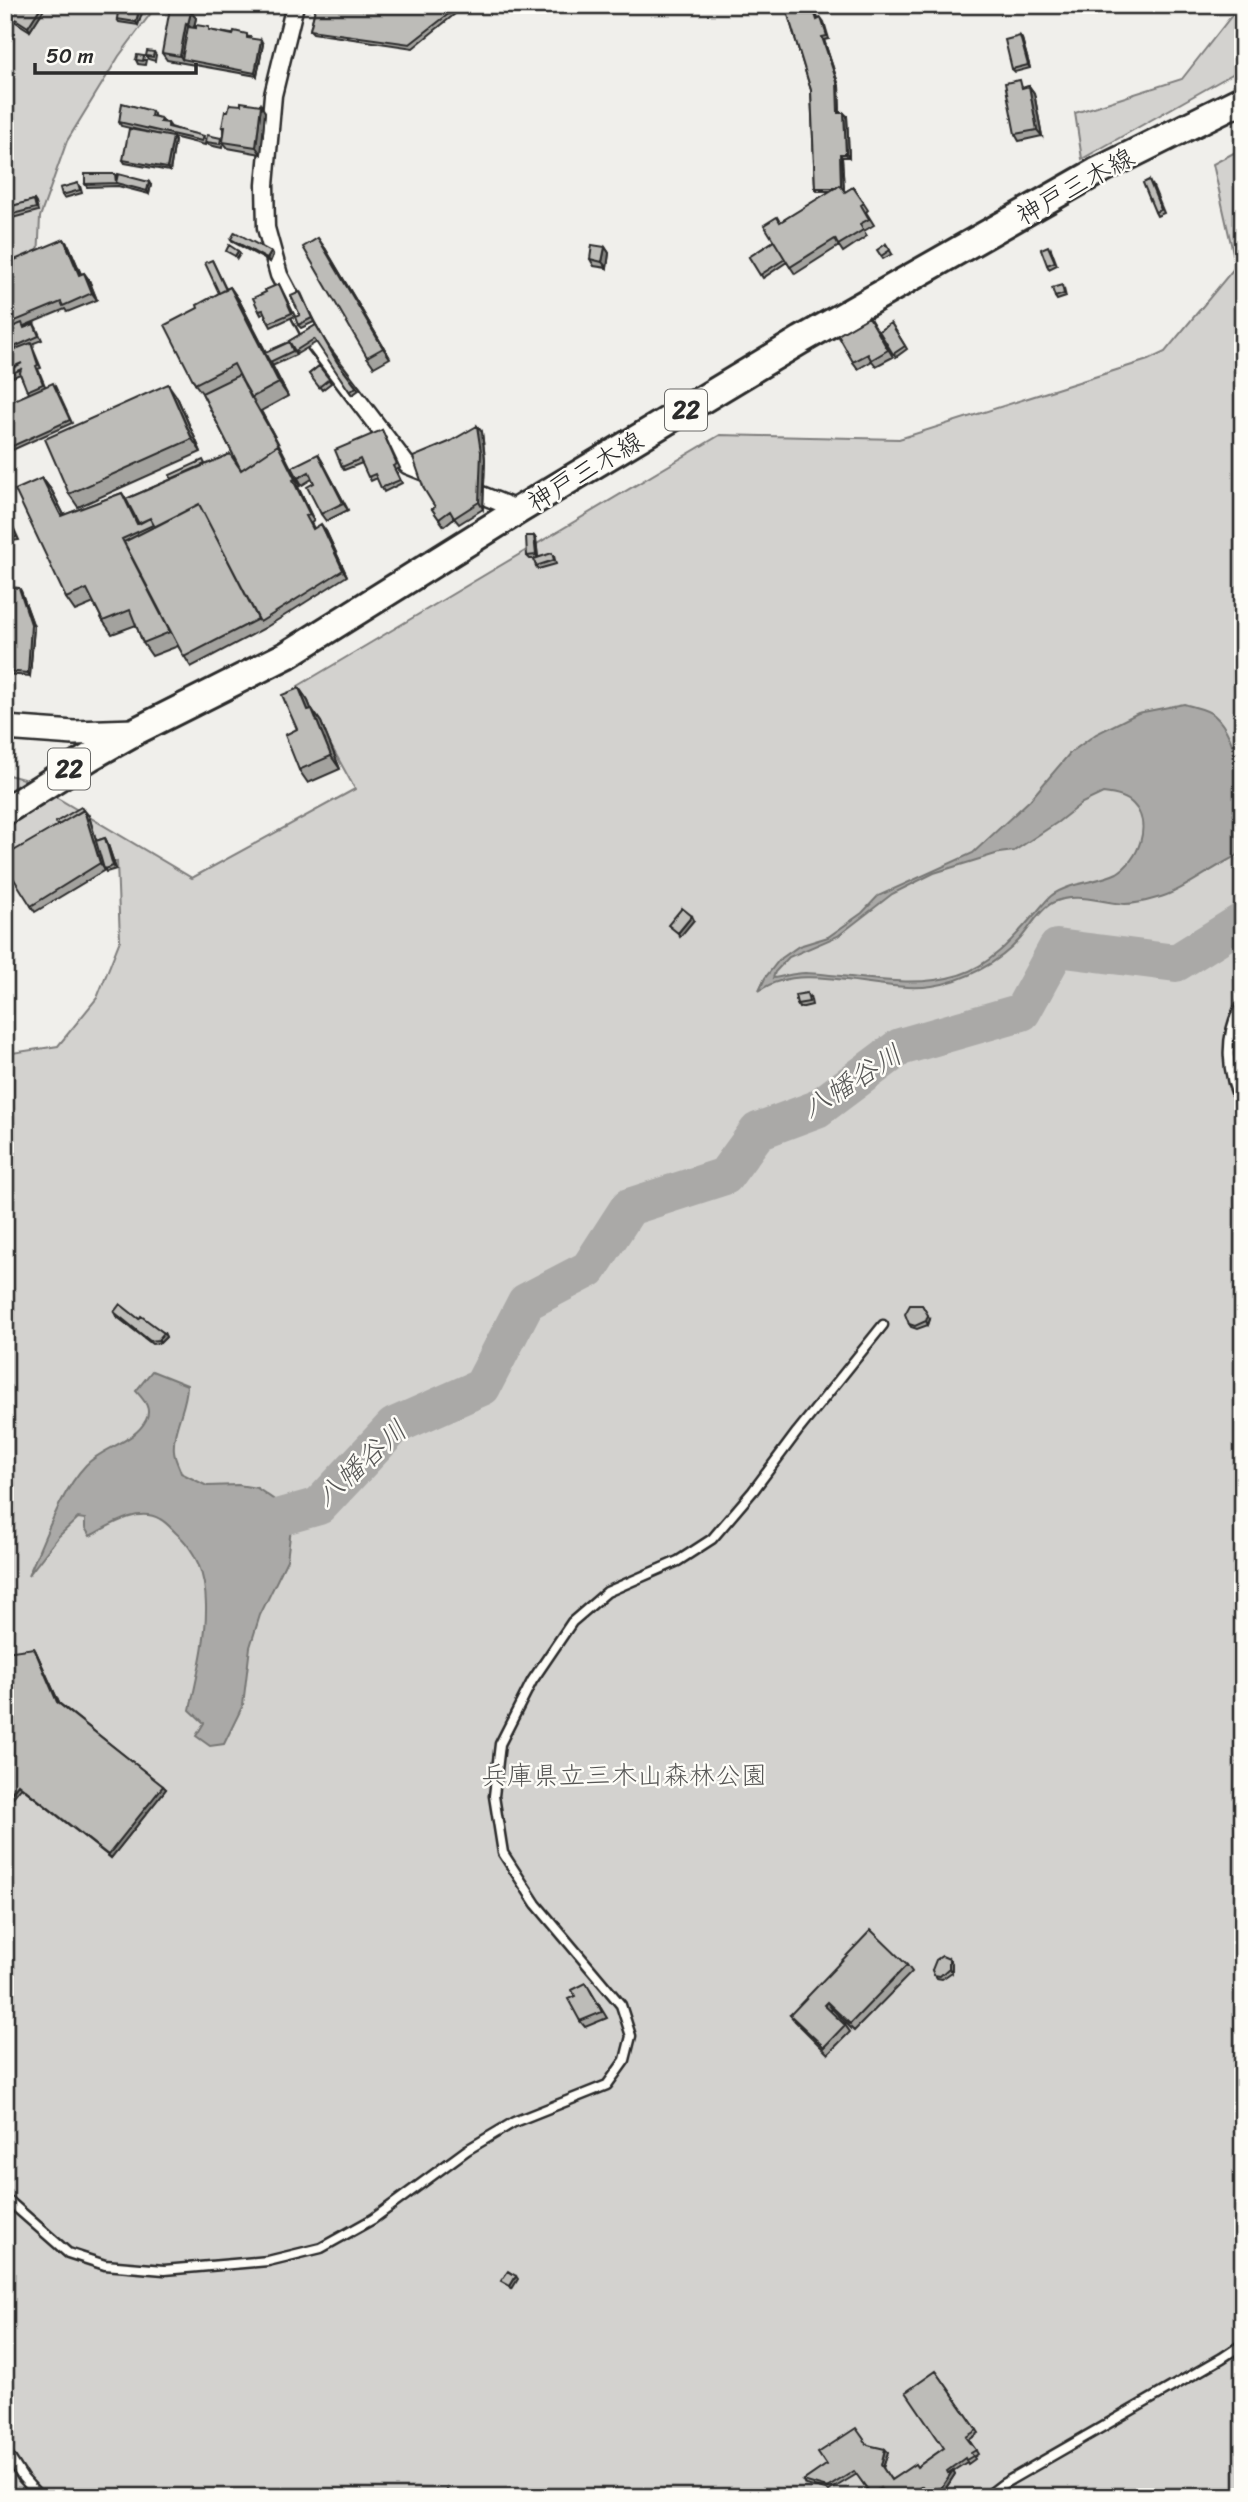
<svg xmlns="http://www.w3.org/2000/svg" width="1248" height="2502" viewBox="0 0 1248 2502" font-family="Sriracha,'Klee One',sans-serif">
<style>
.green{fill:#d3d2cf;stroke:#7f7e7d;stroke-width:2}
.water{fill:#aaa9a7;stroke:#777775;stroke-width:2;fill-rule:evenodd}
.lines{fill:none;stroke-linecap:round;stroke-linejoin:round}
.river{stroke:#aaa9a7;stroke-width:38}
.lane-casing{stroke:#2b2b2b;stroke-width:13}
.street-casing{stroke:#2b2b2b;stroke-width:21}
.secondary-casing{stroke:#2b2b2b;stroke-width:28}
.primary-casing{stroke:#2b2b2b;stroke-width:32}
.lane{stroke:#fdfcf7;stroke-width:8}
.street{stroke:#fdfcf7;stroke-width:16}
.secondary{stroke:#fdfcf7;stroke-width:23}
.primary{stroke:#fdfcf7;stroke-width:26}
.wall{fill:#a3a29e;stroke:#2b2b2b;stroke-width:2}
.shaded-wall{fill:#848481;stroke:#2b2b2b;stroke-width:2}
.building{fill:#bdbcb8;stroke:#2b2b2b;stroke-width:2}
.labels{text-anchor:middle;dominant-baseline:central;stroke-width:5;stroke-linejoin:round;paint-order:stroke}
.shield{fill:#fdfcf7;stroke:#6a6a68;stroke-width:2}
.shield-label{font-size:24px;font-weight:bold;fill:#2b2b2b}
.street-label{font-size:26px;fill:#2b2b2b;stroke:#fdfcf7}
.park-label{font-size:26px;fill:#555554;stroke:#fdfcf7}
.water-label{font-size:28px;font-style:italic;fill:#575756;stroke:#fdfcf7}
</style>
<rect width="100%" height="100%" fill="#f0efeb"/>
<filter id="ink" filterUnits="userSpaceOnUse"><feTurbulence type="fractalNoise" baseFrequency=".0143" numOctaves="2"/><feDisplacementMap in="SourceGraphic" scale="14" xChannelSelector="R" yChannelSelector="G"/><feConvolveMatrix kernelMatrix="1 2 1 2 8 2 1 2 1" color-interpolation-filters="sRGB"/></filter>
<g filter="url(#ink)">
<path class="green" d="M5,5H157L119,56L67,141L40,217L34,347L5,372Z
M1240,5H1243V68L1082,159L1075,113L1182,79Z
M1243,148V2497H5V1054L58,1046L97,998L120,940L117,862L79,867L5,869V774L27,780L192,878L355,789L298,686L720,435L899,439L1148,360L1165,352L1236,266L1213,164Z"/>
<path class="water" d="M1184,704C1193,707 1208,709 1215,716C1242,740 1248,820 1242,853C1217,864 1179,894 1157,898C1147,901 1135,904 1125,904C1100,903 1077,891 1052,903C1040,909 1029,929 1020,939C999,963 964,981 932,986C880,994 802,959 759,991L765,978L779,960L799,946L828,937L862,913L878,896L973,853L1030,800L1070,753L1096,734L1138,713ZM1103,793C1113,794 1126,796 1133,804C1153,824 1138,861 1117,873C1097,883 1069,882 1051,896C1045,901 1039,910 1033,916C1012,940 991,965 959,975C909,990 855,975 805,973C794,973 783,977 773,978L775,972L789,957L838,936L892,894L934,873L999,853L1014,851L1058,822L1082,803Z
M152,1371L187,1385C187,1407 172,1429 174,1451C174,1458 179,1466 181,1473L207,1486L238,1485L257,1488L286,1508L292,1520L287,1560L260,1615L250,1647L243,1705L224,1744L210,1746L196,1736L204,1723L190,1710C201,1655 226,1575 176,1533C171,1528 166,1522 160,1519C138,1506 109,1526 90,1536L85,1528V1519L78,1518L59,1536L28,1576C44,1541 60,1492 86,1465C103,1447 134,1443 146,1420C152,1408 144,1400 136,1391Z"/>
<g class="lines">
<path class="river" d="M280,1517L319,1506L394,1426L482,1387L526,1302L589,1269L629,1207L725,1176L758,1131L817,1109L900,1047L1022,1012L1057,948L1176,963L1243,921"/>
<g class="lane-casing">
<path id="lane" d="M1243,1002C1222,1035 1226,1075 1243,1109
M5,2200L10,2202L68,2253L105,2265L164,2270L268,2261L321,2248L373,2219L467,2150L514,2122L607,2085L625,2060L631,2036L621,2005L536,1904L503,1853L494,1796L500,1744L532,1681L572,1622L607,1592L678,1561L712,1539L753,1491L797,1432L883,1325
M5,2450L23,2478L40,2497
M986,2497L1003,2484L1222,2358L1243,2344"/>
</g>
<g class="street-casing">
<path id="street" d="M295,5L273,95L265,185L266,228L279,275L316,345L407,465L437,477
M464,488L519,510"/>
</g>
<g class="secondary-casing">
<path id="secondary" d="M5,728L74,733L135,731"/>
</g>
<g class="primary-casing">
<path id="primary" d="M5,811L90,757L136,731L287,655L519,510L801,340L1096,172L1243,99"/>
</g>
<use href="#lane" class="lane"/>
<use href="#street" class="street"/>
<use href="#secondary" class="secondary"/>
<use href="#primary" class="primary"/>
</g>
<path class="wall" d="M5,5H45L46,6L30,31L14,21L5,19Z
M316,5H466L413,48L313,33L310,30Z
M785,5H814L818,19L821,18L824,22L829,39L824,40L839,86L840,113L847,116L849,157H842L844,190L845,192L853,187L868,210L866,212L874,225L864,231L867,236L843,252L839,246L795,274L787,262L763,278L749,257L774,241L781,222L831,191H817L815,188L811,90Z
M140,6L143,10L138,25L119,22L117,19Z
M191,12L196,18L194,28L250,37L249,38L263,44L257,76L167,60L162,53Z
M1020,36L1022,39L1030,68L1015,72L1012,69Z
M154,52L156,55L155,61L148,59L146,56Z
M136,60H146L145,65L138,64Z
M1029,86L1034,93L1042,136L1019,141L1015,134L1025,87Z
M152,111L154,114V116L164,121L163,122L168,123L171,127L206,139L205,145L173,137L175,141L170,171L125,163L123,160L169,137L121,126L119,122Z
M265,112L261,154L228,148L223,142L222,148L209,145L206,142L221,138L223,141L224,130L222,127Z
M115,174L118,177L151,185L149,194L118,186L87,187L85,184Z
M1152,184L1164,213L1157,216L1155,212Z
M80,186L82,193L64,198L62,195Z
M34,200L36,203L38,211L5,220V208Z
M231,239L273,255L270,262L233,242Z
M886,244L892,254L883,259L881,256Z
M69,246L81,274L84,273L89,280L97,300L67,312L65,309L24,326V328L34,324L36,327L42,340L31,344L41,368L38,369L45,386H55L72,423L8,452L5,448L29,393L20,374L11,378L8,373L5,374V330L11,328L8,324Z
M605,247L609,253L607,268L594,266L590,259Z
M325,248L390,358L374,367L367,357Z
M1051,249L1057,265L1049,269L1047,265Z
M212,260L226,289L230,287L239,300L266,352L289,342L296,355L272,366L288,396L261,411L300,486L298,487L314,521L311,523L314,528L326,531L347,576L265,628L191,667L178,646L152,656L143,643L136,625L112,634L103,621L94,603L75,611L66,598L42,478L52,491L64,515L122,493L126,499L206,464L241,470L202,393L195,384L198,308L219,293Z
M279,284L295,316L271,327L264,313L261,315L259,311L266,292Z
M1064,289L1066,297L1057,300L1055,297Z
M302,295L314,322L301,328L298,325Z
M869,317L893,357L876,366L872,361L858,369L853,362Z
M891,323L907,349L896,357L879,331Z
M316,325L339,364L359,390L352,395L317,342L297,354L289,341Z
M319,366L331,383L322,390L309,374Z
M177,397L201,452L78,507L69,494Z
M382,430L400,468L396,470L402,483L384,492L377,478L371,481L362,463L344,470L342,467Z
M482,432L485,459L483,509L459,524L454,518L444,526L432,509L435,507Z
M322,461L348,510L326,521L321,514L314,483L312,479L302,485L298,478Z
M5,509L19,540L6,542L5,541Z
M534,536L536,539L538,557L554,556L556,564L538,569L536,566L534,559H530L527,556Z
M5,587L19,588L21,591L34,627L30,676L5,674Z
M299,688L308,701L311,709L321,722L340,769L308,783L299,770L297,729Z
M89,816L96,841L105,838L107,842L116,869L106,872L105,870L35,912L31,906Z
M810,996L812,1005L799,1008L797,1004Z
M114,1312L139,1319L164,1333L166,1337L160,1343L152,1344L116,1316Z
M930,1319L928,1325L917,1329L911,1327L909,1324Z
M36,1652L59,1703L166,1789L111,1858L21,1787L5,1807Z
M949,1959L952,1963V1972L942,1979L937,1978L932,1970Z
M907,1965L912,1972L854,2031L832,2009L830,2011L845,2025L850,2032L828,2054L795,2021L790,2015Z
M590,1990L607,2018L585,2027L580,2021L575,1996Z
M936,2371L979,2433L969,2440L978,2454L974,2457L975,2459L968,2464L967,2462L953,2471L955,2474L944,2491L923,2496L921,2493L916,2497H872L857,2474L829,2491L805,2485L803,2481L868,2445L888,2452L883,2468L891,2480L917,2467L944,2448Z"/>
<path class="shaded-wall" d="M42,5L46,6L30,31L28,27Z
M140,6L143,10L138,25L136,22Z
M191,12L196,18L193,31L188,24Z
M186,23L191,30L182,59L180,56Z
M1020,36L1022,39L1030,68L1028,65Z
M822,37L824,40L839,86L840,116L838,113Z
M261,40L263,44L257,76L255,73Z
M1029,86L1034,93L1042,136L1037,130Z
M261,105L265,112L261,154L256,147Z
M844,113L847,116L849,157L846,154Z
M173,137L175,141L170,171L167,168Z
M840,154L842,157L844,191L841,188Z
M149,182L151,185L149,194L147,191Z
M318,238L325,248L390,358L383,348Z
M64,239L69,246L84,282L79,275Z
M605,247L609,253L607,268L602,262Z
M238,251L240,254L237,259L235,256Z
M271,252L273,255L270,262L267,259Z
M84,273L89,280L97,300L92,293Z
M230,287L239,300L288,396L279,383Z
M168,384L177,397L201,452L192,439Z
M261,411L283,452L300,486L295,479Z
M477,426L482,432L485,459L483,509L479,502Z
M318,454L322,461L348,510L343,503Z
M42,478L52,491L71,529L61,516Z
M293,480L298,487L314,521L310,515Z
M321,524L326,531L347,576L343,570Z
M534,536L536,539L538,558L536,555Z
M19,588L21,591L34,627L30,676L28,673Z
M299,688L308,701L317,723L308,710Z
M312,709L321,722L340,769L331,756Z
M84,810L89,816L105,870L100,863Z
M105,838L107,842L116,869L113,866Z
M692,916L694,920L680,937L678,933Z
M922,1305L930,1319L928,1325L926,1321Z
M164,1333L166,1337L160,1343L158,1340Z
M34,1648L36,1652L60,1705L57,1702Z
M18,1784L21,1787L5,1807V1801Z
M163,1786L166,1789L111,1858L108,1855Z
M949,1959L952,1963V1972L949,1968Z
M827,2002L832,2009L829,2012L824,2005Z
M516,2276L518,2279L512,2289L510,2286Z
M885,2449L888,2452L883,2468L881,2465Z
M953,2470L955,2474L944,2491L941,2488Z"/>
<path class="building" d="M5,5H42L28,27L12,17L5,16Z
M119,5L140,6L136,22L117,19Z
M316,5H460L410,44L310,30Z
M785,5H812L817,20L821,18L827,36L822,37L837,82L838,113H844L846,154H840L841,187L840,185L836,188H815L811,90Z
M170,8L191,12L188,24L186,23L180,56L162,53Z
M196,25L209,27V30L233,35L234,31L247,34V38L261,40L255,73L182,59L188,27L196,28Z
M1020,36L1028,65L1012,69L1005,40Z
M147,51L154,52L153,57L146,56Z
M137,55L144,56L143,61L136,60Z
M1020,80L1022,88L1029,86L1037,130L1015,134L1005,83Z
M241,102L261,105L256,147L223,142L225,127H222L225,111H228L230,104L241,105Z
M122,103L152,111L151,116L161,118L160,122L168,123V127L204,136L202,141L119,122Z
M129,129L173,137L167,168L123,160Z
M207,135L221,138L220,144L206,142Z
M85,174H115L116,183L85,184Z
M118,174L149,182L147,191L116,183Z
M1149,180L1161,210L1155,212L1143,183Z
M78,183L80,190L62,195L60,188Z
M840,185L845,192L853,187L864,203L861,205L869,219L860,224L863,230L838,245L835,239L790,267L764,225L777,217L780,222Z
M34,200L36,208L5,216V208Z
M235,232L271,252L267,259L231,239Z
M318,238L383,348L367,357L303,247Z
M64,239L79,275L84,273L92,293L63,306L61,302L8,324L5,317V264Z
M774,241L785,259L760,275L749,257Z
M886,244L890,250L881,256L877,250Z
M229,245L238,251L235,256L226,251Z
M592,245L605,247L602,262L590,259Z
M1048,246L1055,262L1047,265L1041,249Z
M212,260L226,290L219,293L205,263Z
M279,284L292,313L269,323L263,310L259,311L253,298L266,292L265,290Z
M1062,285L1064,294L1055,297L1052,288Z
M230,287L279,383L251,398L234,364L195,384L165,325L198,308L197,305Z
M300,292L312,318L298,325L295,317L300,315L291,296Z
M869,317L888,350L871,360L868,354L853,362L838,335Z
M22,323L24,328L34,324L39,336L5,351V330Z
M891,323L905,346L893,354L879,331Z
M316,325L337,362L356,387L350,392L314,339L295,351L289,341Z
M289,342L293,351L270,362L265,353Z
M31,343L38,365L36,366L43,384L27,391L20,373L21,369L9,375L7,371L22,363L5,370V353Z
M319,366L329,379L319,387L309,374Z
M239,375L281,449L278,445L241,470L202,393Z
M53,383L70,420L6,449L5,404Z
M168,384L192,439L69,494L45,439Z
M477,426L481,452L479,502L454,518L450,511L439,519L432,509L435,507L424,489L413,457L449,442Z
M382,430L397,464L393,466L400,480L381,488L375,474L368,477L360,459L342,467L335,450Z
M278,445L295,479L293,480L310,515L306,516L313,529L321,524L343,570L260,622L199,504L155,527L150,518L139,524L126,499L230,454L241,470Z
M318,454L343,503L321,514L307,487L314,483L309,472L298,478L292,467Z
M203,460L205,464L171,479L170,475Z
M42,478L61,516L122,493L137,524L150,518L153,525L122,539L170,632L143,643L130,610L103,621L87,589L66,598L15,490Z
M199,504L258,619L184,657L124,542Z
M5,511L17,537L5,538Z
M526,536H534L536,555L527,556Z
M552,553L554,560L536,566L534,559Z
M5,587L19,588L31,624L28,673L5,671Z
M299,688L308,710L312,709L331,756L299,770L285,735L297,729L282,695Z
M81,807L83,810L57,826L56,822Z
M84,810L100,863L31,906L5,865V856Z
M105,838L113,866L104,869L96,841Z
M682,908L692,916L678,933L668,925Z
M807,993L809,1002L797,1004L795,995Z
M120,1304L139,1319L141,1316L164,1333L158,1340L150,1341L114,1312Z
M910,1305H922L928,1315L926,1321L915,1326L909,1324L905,1314Z
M34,1648L57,1702L163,1786L108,1855L18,1784L5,1801V1652Z
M871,1930L907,1965L850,2024L827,2002L824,2005L845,2025L824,2047L790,2015Z
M942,1956L949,1959V1968L940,1976L934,1975L932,1970L936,1960Z
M586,1983L602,2012L580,2021L568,1999L575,1996L572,1990Z
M508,2271L516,2276L510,2286L501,2281Z
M936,2371L977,2430L966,2437L976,2450L971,2453L973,2456L966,2460L965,2458L947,2471L948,2473L953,2470L941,2488L921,2493L926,2490L923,2486L909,2497H873L882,2490L880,2488L871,2494L854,2471L827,2488L803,2481L826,2465L818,2453L856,2428L868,2445L885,2449L881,2465L891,2480L915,2464L917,2467L944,2448L906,2392Z
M447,2490L454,2497H442Z"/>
</g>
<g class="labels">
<g class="shield">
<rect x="665" y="389.5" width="42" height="41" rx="5"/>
<rect x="48" y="748.5" width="42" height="41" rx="5"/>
</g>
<g class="shield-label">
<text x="686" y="410">22</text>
<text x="69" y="769">22</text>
</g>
<g class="street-label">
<text transform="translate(1075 186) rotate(-29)">神戸三木線</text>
<text transform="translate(585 471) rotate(-31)">神戸三木線</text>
</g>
<g class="park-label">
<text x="624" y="1775">兵庫県立三木山森林公園</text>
</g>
<g class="water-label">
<text transform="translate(852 1081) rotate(-32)">八幡谷川</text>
<text transform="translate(361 1463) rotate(-42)">八幡谷川</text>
</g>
</g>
<rect width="1248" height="2502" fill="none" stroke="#fdfcf7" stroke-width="28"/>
<rect x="14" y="14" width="1220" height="2474" fill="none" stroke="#2b2b2b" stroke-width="2.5" filter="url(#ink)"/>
<path d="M35 63v10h161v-10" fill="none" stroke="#2b2b2b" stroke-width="3.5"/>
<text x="46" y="63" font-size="21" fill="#2b2b2b" stroke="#fdfcf7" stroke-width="5" paint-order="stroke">50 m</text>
</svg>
